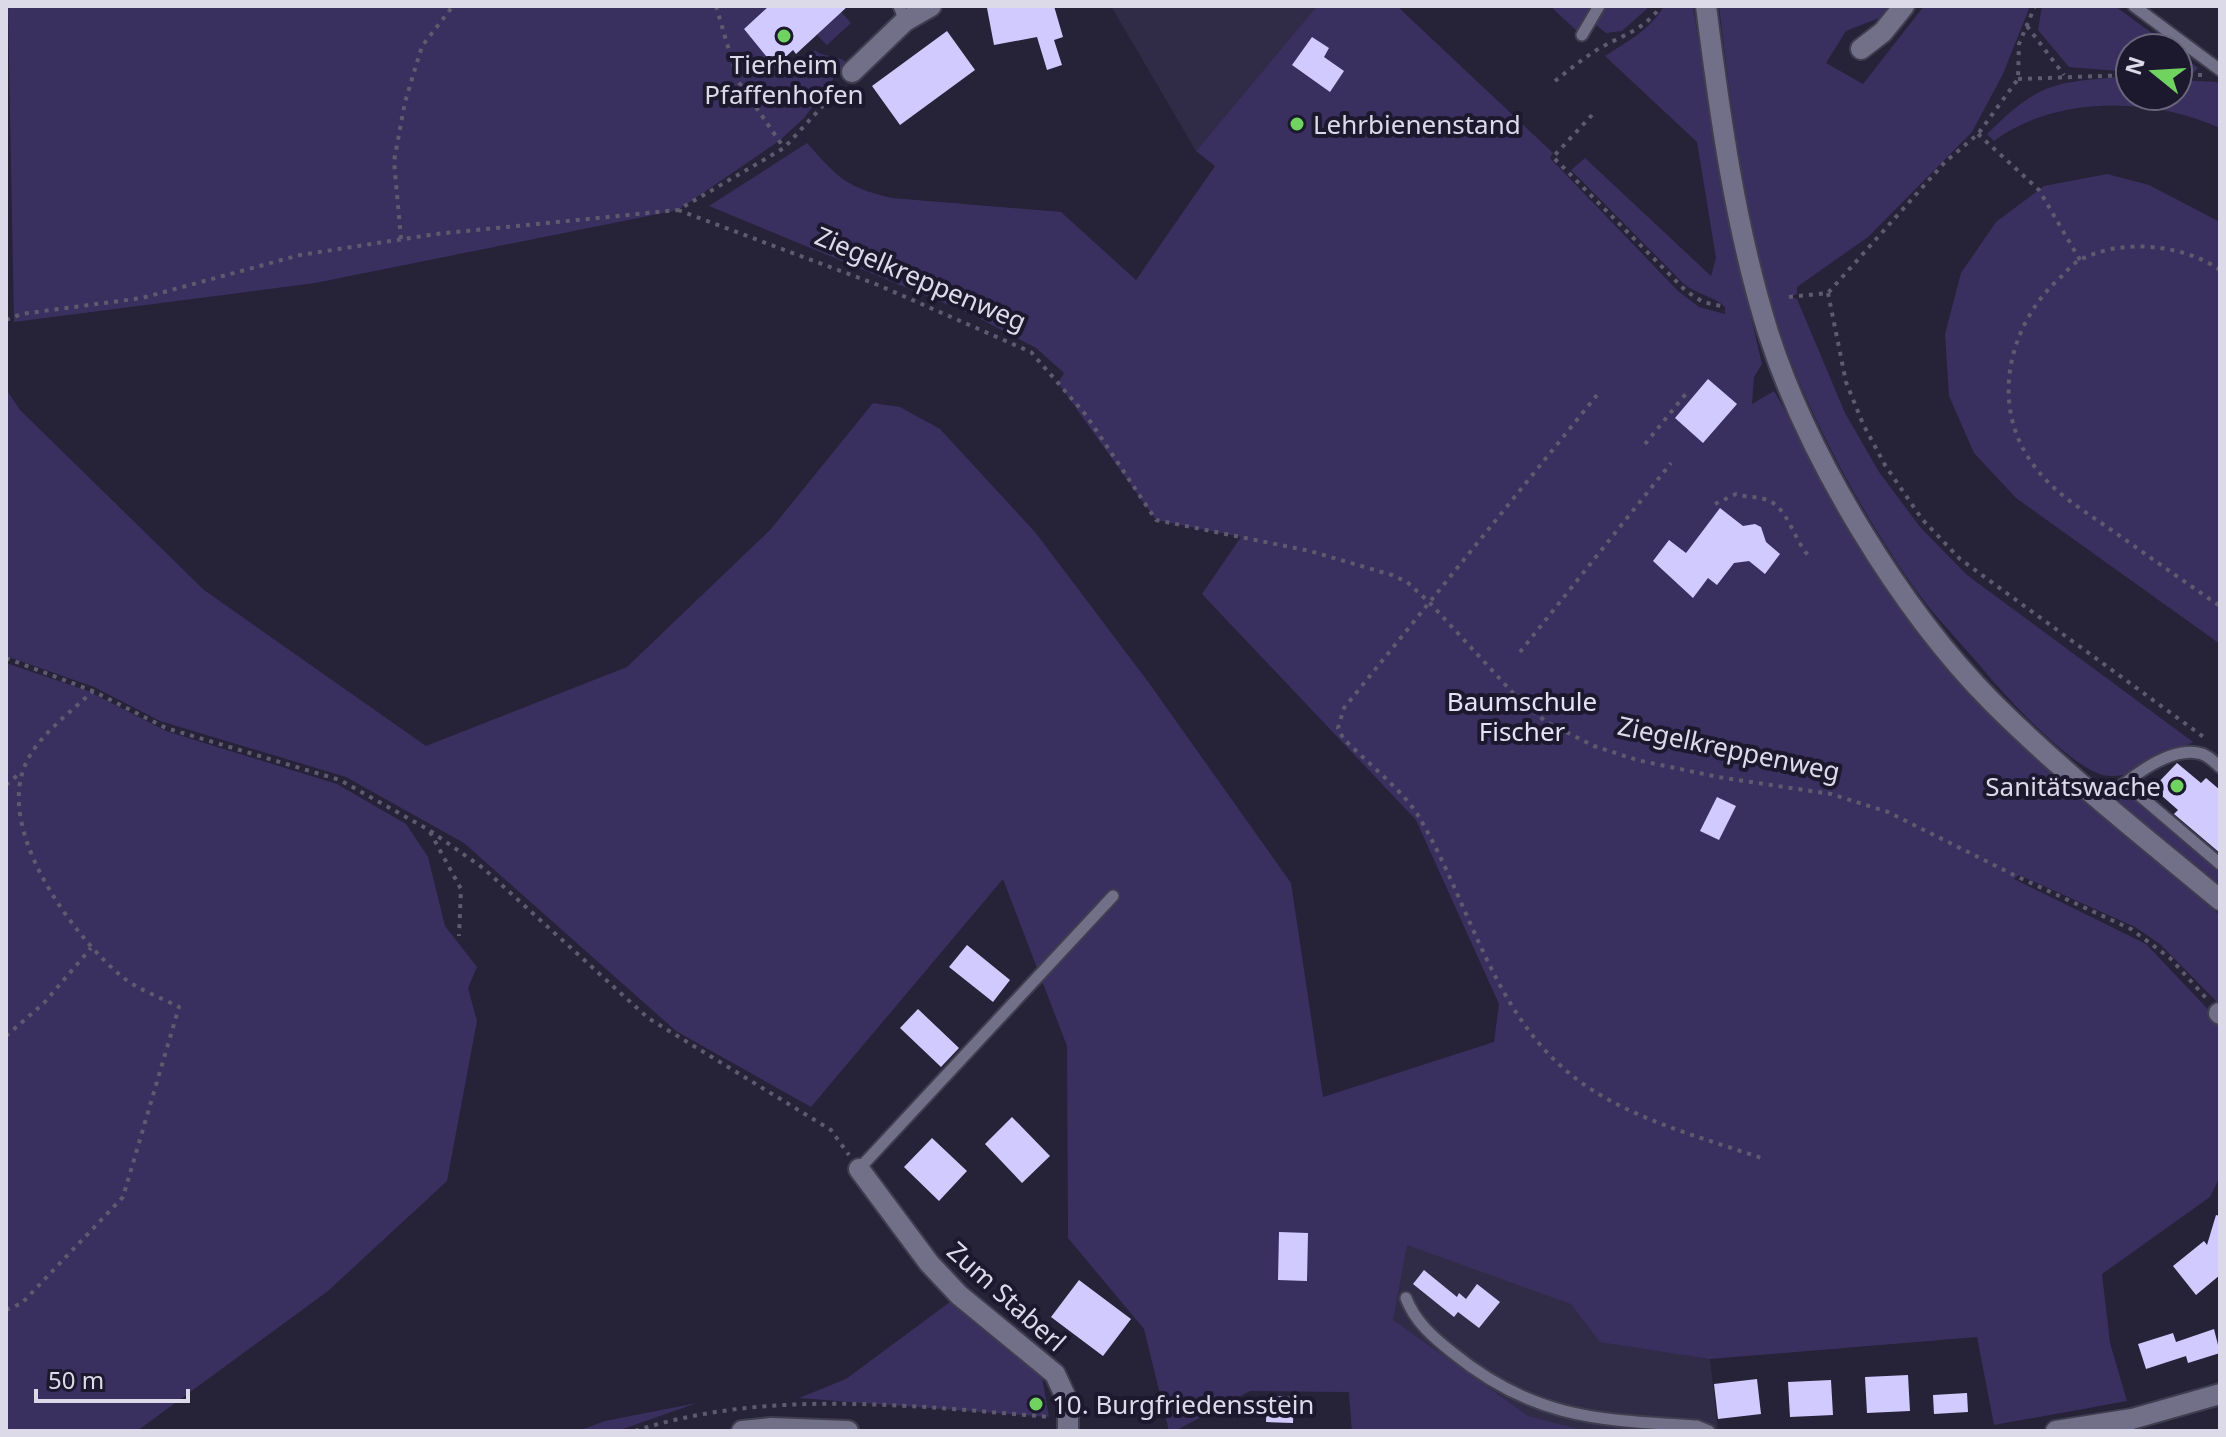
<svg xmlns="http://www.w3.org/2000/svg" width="2226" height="1437" viewBox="0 0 2226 1437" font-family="'Noto Sans',sans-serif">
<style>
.built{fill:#302c47}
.green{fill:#3a3060}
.building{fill:#d1cafe}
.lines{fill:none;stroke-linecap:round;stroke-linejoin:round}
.service-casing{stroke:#403d4f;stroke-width:15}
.minor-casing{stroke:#403d4f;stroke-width:24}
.tertiary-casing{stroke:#403d4f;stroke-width:24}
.secondary-casing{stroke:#403d4f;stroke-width:24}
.path{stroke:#5e5b6e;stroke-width:4;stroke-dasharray:4 6;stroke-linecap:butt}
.service{stroke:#726f89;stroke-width:11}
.minor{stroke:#726f89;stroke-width:20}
.tertiary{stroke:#726f89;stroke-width:20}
.secondary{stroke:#726f89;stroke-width:20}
.poi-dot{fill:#70d35f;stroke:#1c192e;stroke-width:3}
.labels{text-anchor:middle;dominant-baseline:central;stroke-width:8;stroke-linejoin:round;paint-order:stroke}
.poi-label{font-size:26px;fill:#dcdae9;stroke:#1c192e;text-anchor:start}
.street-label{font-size:26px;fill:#dcdae9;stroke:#1c192e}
.park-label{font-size:26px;fill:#e4e2f3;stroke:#1c192e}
</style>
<rect width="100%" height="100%" fill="#262238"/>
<path class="built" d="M1111,6H1317L1196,151Z
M1494,1042L1710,1359L1718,1431H1352L1323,1098Z"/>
<path class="green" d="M8,6H778L762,12L744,29L784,77L815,50C823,58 836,54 846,62L804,118L779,141L678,210L315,283L14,322Z
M1317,6H1397L1553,153L1550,158L1678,291L1699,307L1725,314V307C1714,296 1696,294 1684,284L1571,170L1585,158L1711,276L1716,258L1697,142L1605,56C1628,41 1650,30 1664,6H1693L1724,201L1762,364L1754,377L1752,404L1774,391L1865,552L2055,774L2220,915V1005L2160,944L2135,927L2019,875L2014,879L2146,944L2220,1022V1176L2210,1197L2102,1274L2110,1343L2127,1401L1994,1425L1977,1337L1710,1359L1600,1342L1571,1304L1407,1245L1393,1320L1528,1416L1585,1431H1352L1349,1392L1250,1391L1175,1431H1169L1144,1329L1068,1238L1067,1046L1003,879L811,1107L676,1031L464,843L346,777L160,721L94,687L6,656V389L20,410L204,590L426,746L627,667L771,529L873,403L900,407L940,429L1035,532L1149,683L1291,883L1323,1097L1494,1042L1499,1004L1416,820L1202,594L1241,537L1156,520L1058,383L1064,373L1036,348L975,316L709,206L807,143C838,177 844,187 892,198L1061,212L1136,280L1215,166L1196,151Z
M1550,6H1594L1578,32Z
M1603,6H1650L1622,31L1606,33L1596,25Z
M1719,6H1889L1879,18L1846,31L1826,63L1863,84L1924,6H2030L2003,74L1972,132L1868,237L1797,287V294L1790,297L1797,299L1845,413L1879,472L1920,527L1967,575L2193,742C2170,753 2130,782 2103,775C2069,766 2005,696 1982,668C1960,642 1935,617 1915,589C1861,513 1799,399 1773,310C1744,211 1731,107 1719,6Z
M2042,6H2115L2172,48H2130V72L2069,67L2038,30Z
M841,12L851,23L827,45L817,35Z
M2178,53L2198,68L2191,75L2178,74Z
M2130,76V96H2178V80L2217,82L2220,85V128C2152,97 2056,95 1994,141L1987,134C2042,79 2056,83 2130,76Z
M2107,174L2149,185L2220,222V644L2016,498L1974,453L1949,396L1945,334L1961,273L1996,222L2044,186Z
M6,663L88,691L166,731L337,784L406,824L428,857L445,926L477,967L468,988L477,1021L447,1181L328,1291L137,1431H6Z
M2123,790L2220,873V885L2119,802Z
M954,1299L1042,1377L1049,1417L799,1398L846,1379Z
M697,1403L617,1431H578L605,1421Z"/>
<path class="building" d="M769,6H848L796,54L793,50L775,67L744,29Z
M998,6H1054L1063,37L1054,40L1062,65L1047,70L1037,37L994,45L987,8Z
M947,31L975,70L900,125L872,86Z
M1312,37L1329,48L1324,57L1344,71L1330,92L1292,65Z
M1708,379L1737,404L1703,443L1675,418Z
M1720,508L1743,526L1755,524L1761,527L1766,542L1780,554L1765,574L1749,561L1734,563L1717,585L1708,578L1693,598L1653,561L1669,540L1686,553Z
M2177,763L2201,783L2206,778L2220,790V853L2174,814L2178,810L2153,788Z
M1717,797L1736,806L1719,840L1700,831Z
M967,945L1010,980L993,1002L949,967Z
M918,1009L959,1048L941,1067L900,1028Z
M1012,1117L1050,1156L1022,1183L985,1144Z
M932,1138L967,1171L939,1201L904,1167Z
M2216,1215L2220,1216V1275L2196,1295L2173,1266L2204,1241L2207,1245Z
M1279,1232L1308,1233L1307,1281L1278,1280Z
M1424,1270L1457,1297L1459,1293L1466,1299L1477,1284L1500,1302L1479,1328L1458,1312L1454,1317L1413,1284Z
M1079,1280L1131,1319L1103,1356L1051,1317Z
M2214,1329L2220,1353L2188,1363L2186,1356L2146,1369L2138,1344L2173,1333L2176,1342Z
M1908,1375L1910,1411L1867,1413L1865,1377Z
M1757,1379L1761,1414L1718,1419L1714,1384Z
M1831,1380L1833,1415L1790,1417L1788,1382Z
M1967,1393L1968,1412L1934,1414L1933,1395Z
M1267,1396L1294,1397L1293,1423L1266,1422Z"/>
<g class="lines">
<g class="service-casing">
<path id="service" d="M899,6L905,21
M2134,6L2220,70
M1582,35L1599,6
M2125,783L2220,864
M2103,803C2124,782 2166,747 2198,753C2207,754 2213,761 2220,767
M859,1169L1113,896
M1406,1298C1415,1322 1434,1338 1453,1353C1534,1419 1599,1420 1697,1426L1709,1431"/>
</g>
<g class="minor-casing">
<path id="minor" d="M1861,49L1883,32L1904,6
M852,72L905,21L931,6
M2219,1013L2220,1014
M859,1169L929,1263L959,1295L1055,1374L1068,1402V1431"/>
</g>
<g class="tertiary-casing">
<path id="tertiary" d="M742,1431L771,1428L848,1431
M2056,1431L2132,1419L2220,1394"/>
</g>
<g class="secondary-casing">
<path id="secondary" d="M1706,6C1720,116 1735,226 1768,332C1808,457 1900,609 1992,702C2063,773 2143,836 2220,900"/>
</g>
<path class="path" d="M716,6L738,81L784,148
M2027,26L2064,75
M2178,75H2202
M2018,79L2130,75
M1555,81C1568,71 1581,60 1595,51C1619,36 1644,31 1661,6
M1592,115L1553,157L1686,291L1703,302L1725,307
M1978,134L2039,190L2080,260
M678,210L878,285L1031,352L1086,415L1156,520L1310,551L1392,575L1407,582L1429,602L1513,693L1546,722L1594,746L1637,760L1718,777L1831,794L1888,812L2018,877L2131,929L2170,958L2207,999
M401,239L394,161L405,102L422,46L453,6
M2220,270C2183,244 2121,238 2080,260C2073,263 2067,271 2062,276C2008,323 1988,407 2035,467C2054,493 2084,511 2110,529C2147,555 2183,581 2220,606
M1828,293L1846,382L1863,424L1885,465L1922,519L1960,559L2205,738
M1789,297L1828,293L1945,162L1978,134L2018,79L2019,44L2035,6
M6,320L21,314L142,298L300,255L436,234L678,210L784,148L841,86
M1597,395L1344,708L1338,728L1343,738C1365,761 1404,791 1419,817C1469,901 1491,1009 1569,1073C1623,1118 1699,1136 1764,1159
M1645,444L1689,390
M1715,504L1736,494C1746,498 1758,496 1767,500C1788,507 1794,541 1809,556
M1520,652L1671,463
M6,658L93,691L166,728L340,780L429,830L483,868L648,1018L831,1130L849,1155
M6,785L20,773
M430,832L461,889L459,936
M6,1036L44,1003L91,948
M6,1310L22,1303L123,1197L179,1007C160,997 136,989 120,975C72,934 3,839 22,774C31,740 69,714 93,691
M635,1431C767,1388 914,1406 1050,1417"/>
<use href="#service" class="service"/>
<use href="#minor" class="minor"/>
<use href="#tertiary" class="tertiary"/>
<use href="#secondary" class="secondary"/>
</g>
<g class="poi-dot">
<circle cx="784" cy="36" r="8"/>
<circle cx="1297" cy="124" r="8"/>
<circle cx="2177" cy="786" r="8"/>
<circle cx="1036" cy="1404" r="8"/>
</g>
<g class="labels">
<g class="poi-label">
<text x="784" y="64" text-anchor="middle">Tierheim<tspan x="784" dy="30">Pfaffenhofen</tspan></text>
<text x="1313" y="124">Lehrbienenstand</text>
<text x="2161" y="786" text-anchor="end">Sanitätswache</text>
<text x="1052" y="1404">10. Burgfriedensstein</text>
</g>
<g class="street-label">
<text transform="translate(921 278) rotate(23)">Ziegelkreppenweg</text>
<text transform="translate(1729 748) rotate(12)">Ziegelkreppenweg</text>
<text transform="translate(1007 1296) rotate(42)">Zum Staberl</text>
</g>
<g class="park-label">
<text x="1522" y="701">Baumschule<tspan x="1522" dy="30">Fischer</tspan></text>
</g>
</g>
<rect width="2226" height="1437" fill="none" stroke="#dcdae9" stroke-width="16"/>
<g transform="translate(2154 72) rotate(288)"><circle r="38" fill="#1c192e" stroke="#696679" stroke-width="2"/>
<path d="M0-6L14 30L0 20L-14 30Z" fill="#70d35f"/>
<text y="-12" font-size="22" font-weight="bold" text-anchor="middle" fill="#dcdae9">N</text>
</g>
<path d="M36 1389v12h152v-12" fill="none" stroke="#dcdae9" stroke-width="4"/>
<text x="48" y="1389" font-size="24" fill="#dcdae9" stroke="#1c192e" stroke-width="6" paint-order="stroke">50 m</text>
</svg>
